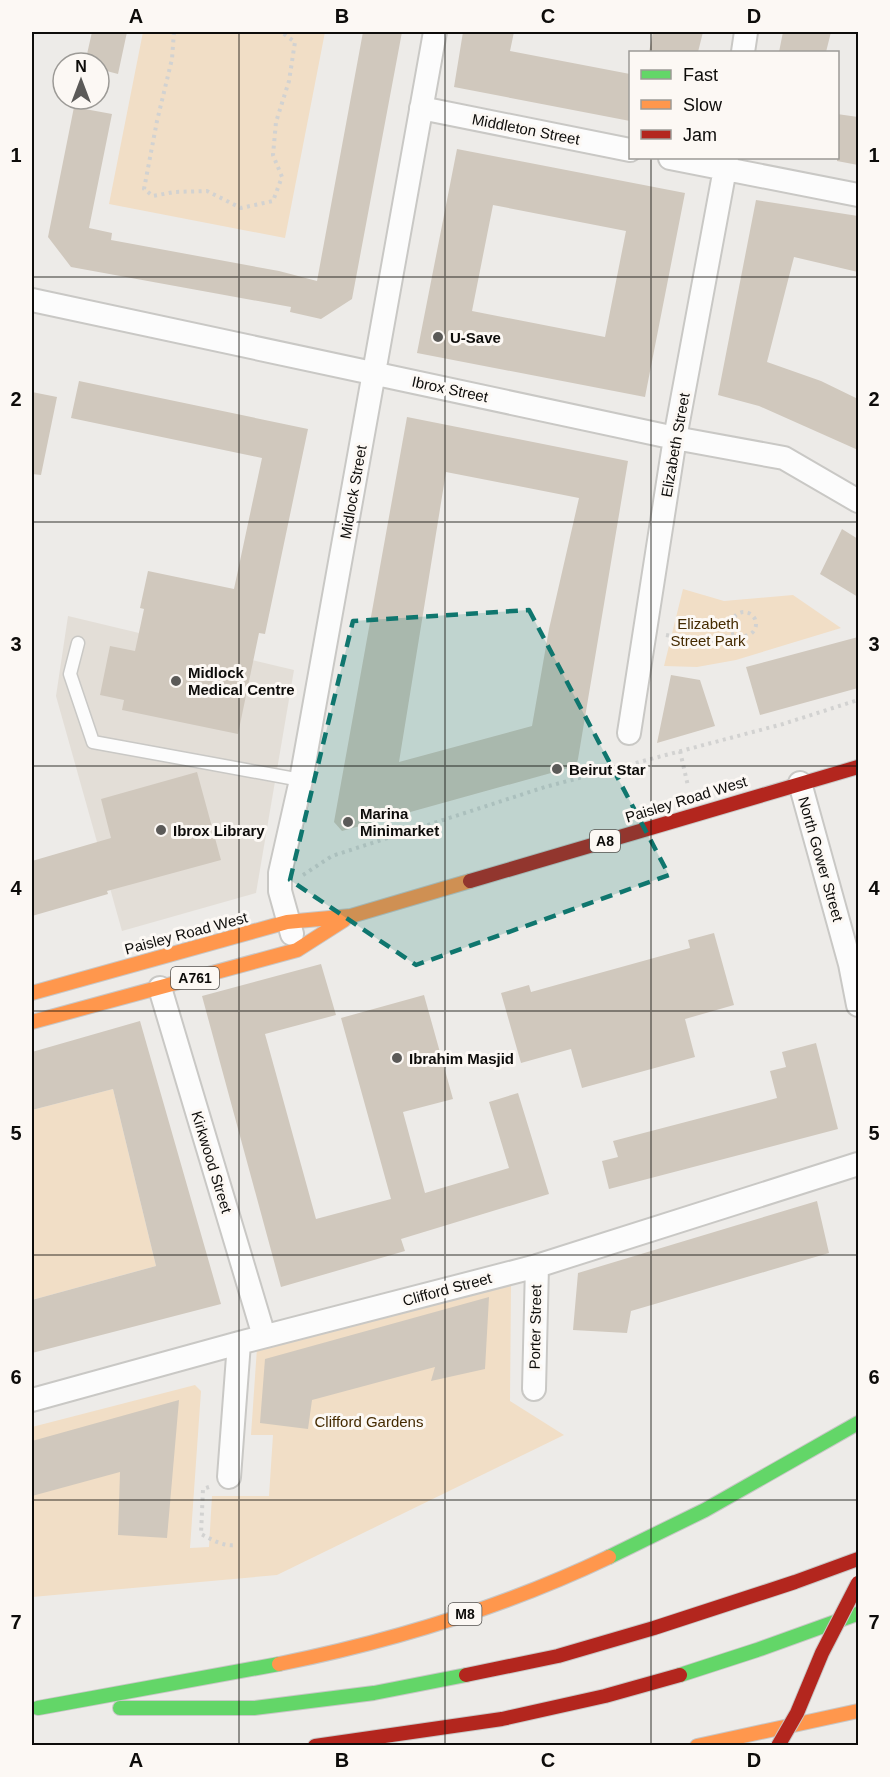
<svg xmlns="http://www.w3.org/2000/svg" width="890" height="1777" viewBox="0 0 890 1777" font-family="Arial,sans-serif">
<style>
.built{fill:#e3ded7}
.green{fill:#f1dec6}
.building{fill:#d0c8bd;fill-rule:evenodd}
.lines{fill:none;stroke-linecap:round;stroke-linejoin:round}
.lane-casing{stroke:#c9c8c5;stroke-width:15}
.street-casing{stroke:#c9c8c5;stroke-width:26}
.fast-casing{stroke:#c8c7c6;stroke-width:16}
.slow-casing{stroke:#c8c7c6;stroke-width:16}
.jam-casing{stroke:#c8c7c6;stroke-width:16}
.path{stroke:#d2d2d1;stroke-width:4;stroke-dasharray:3 4.5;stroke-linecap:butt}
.lane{stroke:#fcfcfc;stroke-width:12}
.street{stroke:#fcfcfc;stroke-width:22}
.fast{stroke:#63d668;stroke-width:14}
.slow{stroke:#ff974d;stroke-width:14}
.jam{stroke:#b3261e;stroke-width:14}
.jam-bridge-casing{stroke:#c8c7c6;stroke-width:16;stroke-linecap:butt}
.jam-bridge{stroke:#b3261e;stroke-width:14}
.marked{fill:#0f766e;fill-opacity:0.2;stroke:#0f766e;stroke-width:4.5;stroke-dasharray:12 8;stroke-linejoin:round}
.grid{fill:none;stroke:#0d0c0a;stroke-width:1.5;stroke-opacity:0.55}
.poi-dot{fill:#5b5a58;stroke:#fcf8f4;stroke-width:2}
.labels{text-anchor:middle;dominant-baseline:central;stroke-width:6;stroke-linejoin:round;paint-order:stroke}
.shield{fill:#fcf8f4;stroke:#555350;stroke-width:1.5}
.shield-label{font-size:14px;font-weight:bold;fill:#0d0c0a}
.street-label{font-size:15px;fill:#0d0c0a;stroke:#fcf8f4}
.poi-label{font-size:15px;font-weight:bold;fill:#0d0c0a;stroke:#fcf8f4;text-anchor:start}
.park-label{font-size:15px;fill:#442a00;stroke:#fcf8f4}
.neatline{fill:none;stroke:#0d0c0a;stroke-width:2}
.grid-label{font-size:20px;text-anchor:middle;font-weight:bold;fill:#0d0c0a}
</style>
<rect width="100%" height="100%" fill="#edebe8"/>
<path class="built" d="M68,616L294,670L256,893L122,931L56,696Z"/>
<path class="green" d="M143,32H325L285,238L109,204Z
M683,589L724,601L793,595L841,628L736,660L697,667L664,666Z
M113,1089L156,1266L32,1300V1110Z
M511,1285L510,1401L564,1435L277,1575L32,1597V1427L195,1385L201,1391L190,1548L209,1547L212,1496H269L273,1435H251L257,1348Z"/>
<path class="building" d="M92,32H127L118,74L99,69V63H85Z
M363,32H402L352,299L321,319L290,312L291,307L71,267L48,237L74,107L112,114L89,228L112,233L111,240L279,271L317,281Z
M463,32H514L510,51L630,74V121L454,87Z
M653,32H703L698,52H649Z
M783,32H831L826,52H779Z
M837,114L858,117V165L837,161Z
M457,149L685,193L645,397L417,353ZM493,205L626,231L605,337L472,311Z
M756,200L858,216V272L794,257L767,362L821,381L858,399V450L759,406L718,395Z
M79,381L308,429L265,634L259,633L238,734L122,710L124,700L100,695L110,646L135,651L144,609L140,608L148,571L234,589L262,458L71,418Z
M32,392L57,397L41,475L32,474Z
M407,417L628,461L578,759L576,766L342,831L334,822ZM446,472L579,498L549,629L532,726L399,762Z
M842,529L858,539V597L820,574Z
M858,637V688L760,715L746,667Z
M671,675L700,680L715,726L657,743Z
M197,772L221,860L107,891L108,894L32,916V861L111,838L101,799Z
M714,933L734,1005L685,1019L695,1057L582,1088L571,1049L521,1063L501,993L529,985L531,992L690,948L688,940Z
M321,964L336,1015L265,1034L316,1219L391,1199L341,1018L424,995L453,1099L403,1112L425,1193L509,1168L489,1102L518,1093L549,1194L401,1239L405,1251L281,1287L202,996Z
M140,1021L221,1304L32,1353V1300L156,1266L113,1089L32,1110V1052Z
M816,1043L838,1129L609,1189L602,1161L618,1157L613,1141L777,1098L770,1071L786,1067L782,1052Z
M817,1201L829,1253L631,1311L627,1333L573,1330L578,1273Z
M489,1297L485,1369L431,1381L435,1367L312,1400L308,1429L260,1423L265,1359Z
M179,1400L167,1538L118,1535L120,1472L32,1496V1441Z"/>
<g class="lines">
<g class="lane-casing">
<path id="lane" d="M78,643L70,674L93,742L301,780"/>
</g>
<g class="street-casing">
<path id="street" d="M743,52L746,32
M421,108L630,150
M670,158L858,195
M32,300L675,438L784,458L858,501
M629,733L675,438L727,158
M800,783L850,964L858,1005
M292,934L280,891V873L301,780L435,32
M160,988L264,1336
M534,1389L537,1266
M32,1400L239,1343L537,1266L858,1164
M229,1477L239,1343"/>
</g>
<g class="fast-casing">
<path id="fast" d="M609,1557L705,1510L858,1423
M680,1675L757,1650L857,1614
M38,1708L279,1664
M120,1708H254L374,1693L466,1675"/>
</g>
<g class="slow-casing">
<path id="slow" d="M32,993L287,922L351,916L470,881
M32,1022L297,950L344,920
M279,1664C393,1641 504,1607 609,1557
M697,1746L858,1711"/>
</g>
<g class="jam-casing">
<path id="jam" d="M470,881L858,767
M466,1675L558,1656L654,1628L795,1582L858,1559
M315,1746L502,1719L605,1696L680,1675"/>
</g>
<path class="path" d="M174,32L172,59L157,121L144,189L153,196L174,192L207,191L241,208L273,201L282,177L273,155L276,122L289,81L295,42L281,32
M732 624a12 12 0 1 1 24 0a12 12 0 1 1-24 0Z
M666,635L707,643L736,633
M680,751L688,786
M303,875L332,856L545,787L783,724L858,700
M209,1487L203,1489L201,1534C213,1540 223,1547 237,1545"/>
<use href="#lane" class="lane"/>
<use href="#street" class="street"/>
<use href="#fast" class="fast"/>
<use href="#slow" class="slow"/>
<use href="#jam" class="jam"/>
<g class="jam-bridge-casing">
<path id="jam-bridge" d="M778,1746L797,1713L822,1653L858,1583"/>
</g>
<use href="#jam-bridge" class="jam-bridge"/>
</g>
<path class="marked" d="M529,610L669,875L416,965L290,880L353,621Z"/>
<path class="grid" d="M239,32V1746M445,32V1746M651,32V52M651,158V1746M32,277H858M32,522H858M32,766H858M32,1011H858M32,1255H858M32,1500H858"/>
<g class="poi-dot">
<circle cx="438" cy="337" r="6"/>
<circle cx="176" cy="681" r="6"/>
<circle cx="557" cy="769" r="6"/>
<circle cx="348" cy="822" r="6"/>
<circle cx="161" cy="830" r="6"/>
<circle cx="397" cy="1058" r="6"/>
</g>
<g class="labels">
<g class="shield">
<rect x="590" y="830" width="30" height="22" rx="4.5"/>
<rect x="171" y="967" width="48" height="22" rx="4.5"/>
<rect x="448.5" y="1603" width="33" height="22" rx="4.5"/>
</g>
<g class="shield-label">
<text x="605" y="841">A8</text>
<text x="195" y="978">A761</text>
<text x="465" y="1614">M8</text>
</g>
<g class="street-label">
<text transform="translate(526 129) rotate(11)">Middleton Street</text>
<text transform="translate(450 389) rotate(12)">Ibrox Street</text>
<text transform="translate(675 445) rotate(-80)">Elizabeth Street</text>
<text transform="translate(353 492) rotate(-80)">Midlock Street</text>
<text transform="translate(686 799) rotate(-17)">Paisley Road West</text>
<text transform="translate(821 859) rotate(74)">North Gower Street</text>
<text transform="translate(186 933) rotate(-15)">Paisley Road West</text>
<text transform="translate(212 1162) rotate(73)">Kirkwood Street</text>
<text transform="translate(447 1289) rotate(-15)">Clifford Street</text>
<text transform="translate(535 1327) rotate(-89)">Porter Street</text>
</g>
<g class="poi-label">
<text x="450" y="337">U-Save</text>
<text x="188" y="672">Midlock<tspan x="188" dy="17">Medical Centre</tspan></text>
<text x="569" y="769">Beirut Star</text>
<text x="360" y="813">Marina<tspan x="360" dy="17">Minimarket</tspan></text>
<text x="173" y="830">Ibrox Library</text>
<text x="409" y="1058">Ibrahim Masjid</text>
</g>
<g class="park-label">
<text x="708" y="623">Elizabeth<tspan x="708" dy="17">Street Park</tspan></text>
<text x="369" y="1421">Clifford Gardens</text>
</g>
</g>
<rect width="890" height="1777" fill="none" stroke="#fcf8f4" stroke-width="66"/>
<rect x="629" y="51" width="210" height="108" fill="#fcf8f4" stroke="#9c9a96" stroke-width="1.5"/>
<rect x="641" y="70" width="30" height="9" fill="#63d668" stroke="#9c9a96" stroke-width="1.5"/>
<text x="683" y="81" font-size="18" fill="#0d0c0a">Fast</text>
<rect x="641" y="100" width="30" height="9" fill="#ff974d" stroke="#9c9a96" stroke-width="1.5"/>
<text x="683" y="111" font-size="18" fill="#0d0c0a">Slow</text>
<rect x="641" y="130" width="30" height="9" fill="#b3261e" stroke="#9c9a96" stroke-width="1.5"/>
<text x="683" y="141" font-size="18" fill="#0d0c0a">Jam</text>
<g transform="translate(81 81)"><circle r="28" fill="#fcf8f4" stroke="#9c9a96" stroke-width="1.5"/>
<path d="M0-4.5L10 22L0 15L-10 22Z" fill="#5b5a58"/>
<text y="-9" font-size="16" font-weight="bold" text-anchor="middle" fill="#0d0c0a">N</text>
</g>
<rect x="33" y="33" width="824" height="1711" class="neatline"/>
<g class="grid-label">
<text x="136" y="23">A</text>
<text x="342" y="23">B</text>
<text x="548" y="23">C</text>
<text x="754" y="23">D</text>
<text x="16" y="162">1</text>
<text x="874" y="162">1</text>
<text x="16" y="406">2</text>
<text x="874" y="406">2</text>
<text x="16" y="651">3</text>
<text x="874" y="651">3</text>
<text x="16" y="895">4</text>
<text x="874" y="895">4</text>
<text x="16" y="1140">5</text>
<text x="874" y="1140">5</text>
<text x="16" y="1384">6</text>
<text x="874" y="1384">6</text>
<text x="16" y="1629">7</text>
<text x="874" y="1629">7</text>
<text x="136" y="1767">A</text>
<text x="342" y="1767">B</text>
<text x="548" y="1767">C</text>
<text x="754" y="1767">D</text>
</g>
</svg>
